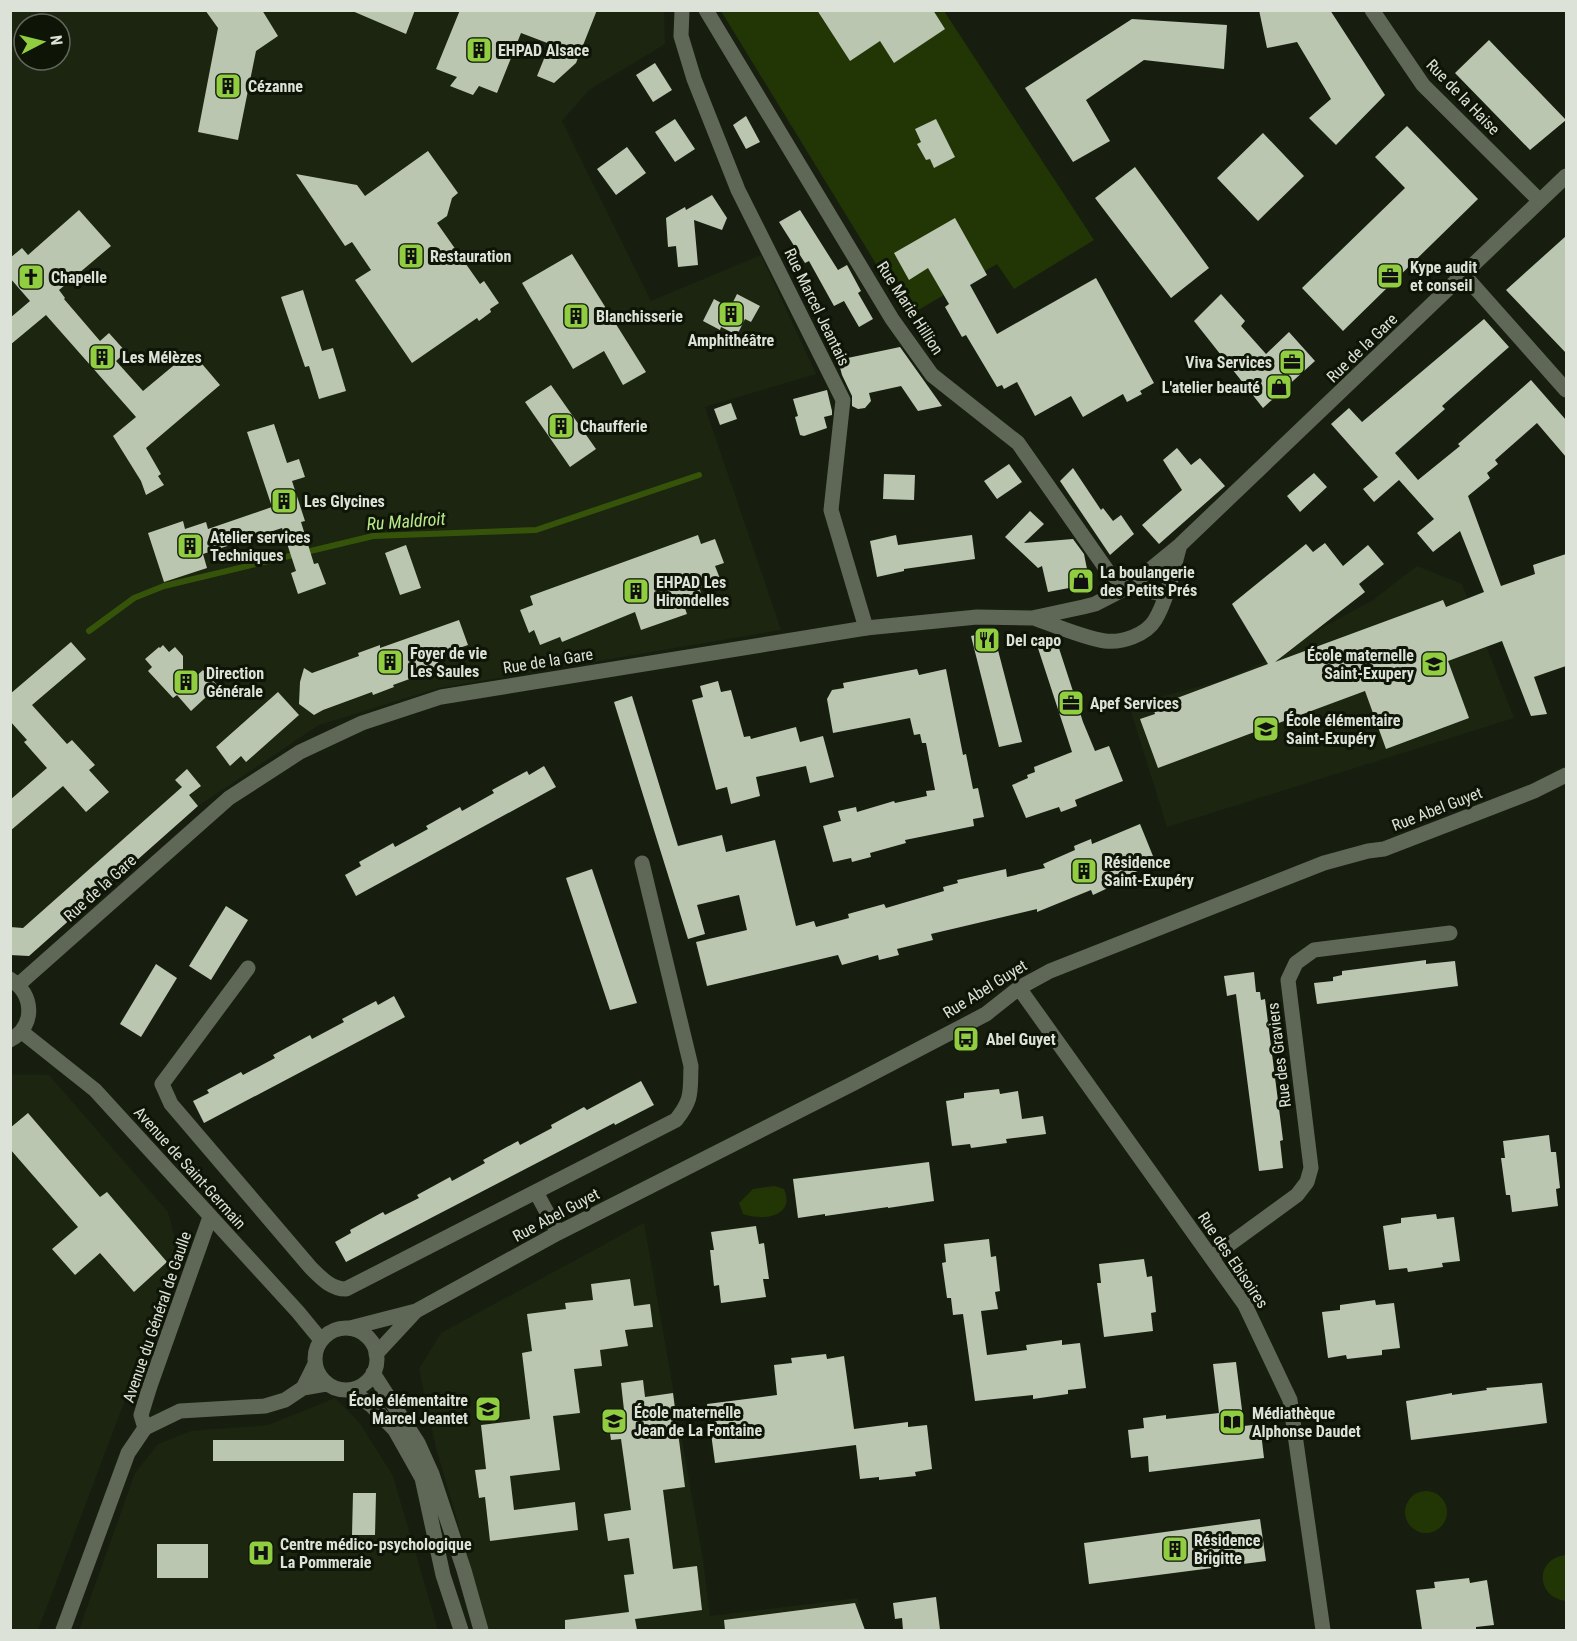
<svg xmlns="http://www.w3.org/2000/svg" width="1577" height="1641" viewBox="0 0 1577 1641" font-family="'Roboto Condensed',sans-serif">
<style>
.built{fill:#1b2510;fill-rule:evenodd}
.green{fill:#223605}
.lines{fill:none;stroke-linecap:round;stroke-linejoin:round}
.stream{stroke:#365409;stroke-width:6}
.building{fill:#bbc6b1}
.minor{stroke:#5f6856;stroke-width:15}
.tertiary{stroke:#5f6856;stroke-width:15}
.secondary{stroke:#5f6856;stroke-width:15}
.labels{text-anchor:middle;dominant-baseline:central;stroke-width:6;stroke-linejoin:round;paint-order:stroke}
.poi-label{font-size:16px;font-weight:bold;fill:#dde2d8;stroke:#0e1507;text-anchor:start}
.street-label{font-size:16px;fill:#dde2d8;stroke:#0e1507}
.water-label{font-size:18px;font-style:italic;fill:#b9e989;stroke:#0e1507}
</style>
<rect width="100%" height="100%" fill="#171e0f"/>
<path class="built" d="M11,11H664L665,44L589,90L562,121L651,301L761,255L816,374L705,407L781,630L439,688L319,725L198,806L29,956L11,954ZM24,24H60V60H24Z
M1417,566L1462,584L1514,718L1167,827L1129,705L1224,680L1266,661L1312,627L1316,631L1373,600Z
M11,1074L49,1075L168,1212L177,1246L172,1276L38,1630H11Z
M644,1223L703,1560L710,1616L858,1598L862,1630H489L436,1448L419,1369L441,1333Z
M335,1398L359,1422L393,1476L438,1630H79L135,1473L158,1444L191,1431L268,1425Z"/>
<path class="green" d="M721,11H944L1094,240L1014,289L997,264L908,316Z
M774,1186L784,1189C796,1217 762,1221 743,1214L739,1203L753,1189Z
M1405 1512a21 21 0 1 1 42 0a21 21 0 1 1-42 0Z
M1566,1555V1601C1535,1597 1535,1558 1566,1555Z"/>
<g class="lines">
<path class="stream" d="M89,631L134,598L164,586L373,536L536,530L699,475"/>
</g>
<path class="building" d="M205,10H262L278,36L256,51L238,140L198,132L218,28Z
M350,10H415L406,34Z
M460,10H597L576,63L554,83L537,76L550,44L521,33L497,93L479,86L473,95L450,86L457,77L436,69Z
M817,10H933L945,29L894,63L880,41L850,61Z
M1259,10H1330L1385,95L1336,145L1309,118L1331,99L1297,42L1267,48Z
M1132,19L1227,25L1224,69L1144,60L1086,100L1110,141L1073,162L1025,88Z
M1489,40L1566,120L1530,150L1455,73Z
M655,63L672,90L653,102L636,75Z
M746,116L760,142L746,149L733,125Z
M675,119L695,149L675,162L655,132Z
M936,119L955,157L934,168L930,159L926,160L917,144L921,142L915,129Z
M1407,126L1478,199L1343,331L1302,288L1405,188L1375,157Z
M1263,133L1304,176L1258,221L1217,178Z
M627,147L646,173L616,195L597,169Z
M428,151L458,193L452,198L447,216L437,223L480,284L484,281L499,303L490,309L491,312L479,321L477,318L412,363L355,280L371,270L352,242L345,246L296,174L357,185L365,196Z
M1135,167L1209,268L1171,298L1095,198Z
M712,195L727,218L722,230L694,220L698,265L678,267L676,246L668,247L666,218L685,207L686,210Z
M79,210L111,246L59,290L65,298L64,299L100,341L109,333L126,352L116,361L143,391L191,351L220,385L146,448L161,474L158,476L164,485L146,495L141,481L113,436L136,417L46,315L10,345V318L30,301L10,278V258L22,248L28,255Z
M800,210L838,270L847,265L861,291L858,293L873,319L859,327L844,301L834,306L809,261L805,263L779,222Z
M955,218L987,275L970,285L997,334L1096,278L1154,383L1140,391L1142,394L1127,402L1123,394L1083,417L1071,396L1035,416L1017,382L1004,389L1002,385L997,387L966,335L962,337L945,307L949,304L928,268L909,280L894,253Z
M1566,236V353L1506,290Z
M572,254L646,372L623,385L604,351L573,369L522,283Z
M303,290L322,351L333,348L346,391L319,399L309,366L305,367L281,297Z
M737,294L760,306L751,322L745,319L737,335L721,327L720,330L703,321L714,299L730,308Z
M1221,294L1245,321L1241,326L1266,354L1289,332L1315,361L1263,408L1194,321Z
M1484,319L1509,347L1442,406L1445,409L1395,453L1418,480L1460,446L1458,444L1531,380L1566,420V457L1537,423L1495,460L1498,464L1487,473L1490,478L1468,496L1501,586L1535,574L1533,565L1566,554V666L1534,677L1547,714L1531,716L1502,641L1448,661L1469,718L1386,749L1365,691L1158,768L1140,719L1155,714L1153,707L1268,664L1232,604L1306,544L1313,552L1325,543L1343,566L1368,545L1384,564L1359,584L1365,592L1275,662L1443,600L1446,607L1484,592L1460,531L1433,552L1417,533L1434,519L1399,480L1374,502L1363,489L1378,477L1331,424L1349,408L1362,422Z
M900,347L942,406L918,411L901,386L869,393L871,401L865,408L858,409L852,406V396L842,375L838,360Z
M551,385L596,449L570,467L525,402Z
M827,390L832,411V415L824,417L827,428L804,436L800,435L795,417L798,416L793,399Z
M731,403L737,419L720,425L714,409Z
M274,424L287,463L299,459L305,477L292,481L305,521L301,522L314,564L318,563L326,584L298,594L291,573L296,571L282,528L203,554L207,568L164,582L148,533L183,521L185,529L206,522L208,529L272,507L247,432Z
M1177,448L1191,465L1200,458L1225,486L1159,544L1142,525L1182,490L1163,460Z
M1009,464L1022,482L997,499L984,481Z
M1073,468L1101,510L1103,508L1113,521L1121,515L1134,534L1110,555L1060,481Z
M1314,473L1327,487L1300,512L1287,496Z
M884,474L915,475L914,500L883,499Z
M1030,511L1044,524L1024,543L1073,539L1084,554L1090,584L1048,592L1042,566L1038,568L1005,537Z
M698,535L701,544L715,539L724,563L715,566L721,581L699,588L701,593L682,600L687,614L641,630L635,612L562,642L560,637L540,645L534,630L529,633L520,610L533,605L530,596Z
M896,535L898,545L972,535L975,559L904,569V571L877,577L870,541Z
M406,545L421,588L400,595L385,553Z
M459,620L468,645L436,656L440,668L393,685L394,687L373,695L372,692L323,710L314,715L299,704L300,682L304,668L312,673L359,656L358,653L380,645V648Z
M993,631L1022,742L999,747L971,636Z
M1034,636H1055L1083,722L1095,751L1109,746L1123,781L1075,800L1077,806L1061,812L1059,807L1026,818L1012,785L1028,778L1027,775L1035,772L1034,767L1072,752Z
M71,642L86,659L32,705L67,744L72,740L95,765L89,770L109,792L86,812L63,786L10,831V800L47,768L24,742L27,740L10,721V694Z
M163,645L169,652L175,647L183,656V688L203,670L218,686L191,711L177,695L173,698L148,671L152,667L145,659L159,647L160,648Z
M917,669L919,675L946,669L963,755L966,754L973,789L978,788L984,817L973,819L974,826L905,840L906,843L870,853L871,857L852,862L851,858L833,862L823,826L841,821L838,811L856,807L857,812L894,801L895,803L927,796L926,791L935,790L926,743H922L920,734L914,735L910,718L833,733L827,699L832,690L844,688L843,683Z
M718,681L721,692L731,690L744,737L750,736L751,739L796,727L800,742L823,736L834,777L810,783L806,766L756,777L760,796L731,804L727,787L716,790L692,700L703,697L700,686Z
M278,692L299,715L246,762L241,756L230,766L216,747Z
M632,696L678,846L722,835L726,852L775,840L796,926L814,921L816,927L849,918L848,914L884,904L886,908L903,903L944,891L943,887L958,883L957,880L1006,869L1007,877L1045,868L1043,864L1075,850L1074,846L1091,839L1092,844L1140,824L1155,861L1140,867V870L1108,883L1110,887L1093,895L1091,890L1037,912V909L931,934L933,940L897,949L899,955L879,960L878,955L842,965L838,955L707,986L696,942L747,930L739,895L697,905L705,934L688,939L614,702Z
M544,766L556,787L356,896L345,875L361,866L359,862L393,843L395,847L428,829L426,826L460,807L462,811L494,793L492,790L527,771L529,775Z
M187,769L201,786L189,795L198,806L29,956L10,955V927L23,928L182,787L175,780Z
M592,869L637,1003L610,1010L566,878Z
M226,906L248,920L211,980L189,966Z
M1426,960V964L1455,961L1458,986L1317,1004L1314,983L1333,981V977L1342,975V971Z
M156,964L177,978L141,1037L120,1024Z
M1254,972L1256,992H1260L1261,1000L1265,999L1283,1140L1280,1141L1283,1168L1259,1171L1236,994L1227,996L1224,976Z
M394,996L405,1017L204,1123L193,1101L209,1093L207,1090L241,1072L243,1075L275,1058L273,1055L310,1035L312,1039L344,1022L342,1019L376,1001L378,1005Z
M641,1081L654,1105L615,1125L614,1123L346,1262L335,1242L351,1233L350,1230L383,1212L385,1215L419,1198L417,1195L450,1177L452,1181L485,1163L483,1160L518,1141L520,1145L552,1128L551,1125L584,1107L587,1110Z
M999,1089L1000,1094L1018,1091L1022,1119L1043,1116L1046,1134L1006,1139L1007,1143L971,1148L970,1144L952,1146L946,1101L964,1098V1093Z
M28,1113L100,1197L107,1192L167,1262L134,1292L100,1253L75,1275L52,1249L78,1227L10,1149V1128Z
M1549,1135L1551,1152H1556L1560,1188L1556,1189L1558,1206L1512,1212L1510,1195H1506L1501,1158H1505L1503,1141Z
M929,1162L934,1201L888,1208V1207L825,1216V1214L798,1218L793,1179Z
M1436,1214L1437,1219L1454,1217L1460,1261L1442,1263L1443,1267L1408,1272L1407,1268L1389,1270L1383,1226L1401,1223V1218Z
M756,1226L759,1244L764,1243L769,1279H763L766,1297L721,1303L719,1285L714,1286L710,1250H714L711,1232Z
M989,1239L991,1257L996,1256L1000,1291L995,1292L998,1309L981,1311L987,1355L1027,1350L1026,1345L1062,1340V1345L1080,1343L1086,1388L1068,1390V1394L1033,1399V1395L975,1401L963,1314L953,1315L951,1298H947L942,1263L946,1262L944,1244Z
M1144,1259L1147,1277L1152,1276L1156,1312L1151,1313L1153,1331L1104,1337L1097,1283H1101L1099,1264Z
M630,1279L634,1306L650,1304L653,1327L625,1330L628,1346L600,1350L602,1366L574,1369L580,1413L553,1416L560,1470L510,1476L514,1510L575,1502L578,1530L490,1541L485,1497L479,1498L475,1470L486,1469L481,1425L530,1419L522,1353L532,1351L527,1314L566,1309L565,1303L593,1300L591,1284Z
M1375,1300L1376,1305L1394,1303L1400,1348L1382,1350V1355L1347,1359L1346,1355L1328,1358L1322,1312L1340,1310V1305Z
M826,1354L827,1359L844,1356L854,1429L908,1422V1427L927,1425L932,1469L915,1472L916,1476L879,1480V1477L860,1479L856,1445L715,1463L707,1404L777,1395L774,1365L792,1363L791,1358Z
M1236,1362L1244,1426L1260,1424L1264,1458L1149,1472L1148,1456L1131,1458L1128,1430L1144,1428L1143,1418L1166,1415V1419L1219,1413L1213,1364Z
M643,1380L645,1397L673,1393L685,1487L663,1490L673,1569L697,1566L702,1610L635,1619L637,1630H565V1620L629,1612L624,1575L634,1574L629,1538L608,1541L604,1514L631,1510L621,1439L611,1440L607,1413L624,1410L621,1383Z
M1542,1383L1547,1423L1411,1440L1406,1401L1452,1393V1395L1487,1390L1486,1388Z
M213,1440H344V1461H213Z
M353,1493H376L375,1535H352Z
M1260,1519L1266,1561L1089,1584L1084,1543Z
M157,1544H208V1578H157Z
M1469,1578L1470,1583L1487,1580L1494,1625L1476,1627V1630H1422L1416,1590L1435,1588L1434,1582Z
M936,1597L940,1630H903L902,1618L895,1619L893,1603Z
M855,1603L865,1630H725L724,1620Z"/>
<g class="lines">
<path class="minor" d="M682,10L681,36L694,79L738,190L843,400L831,510L866,628
M706,10L892,319L932,375L1018,443L1109,573L1130,586
M1372,10L1423,85L1539,200
M1464,275L1566,390
M248,968L162,1084L171,1104L311,1268C321,1278 331,1289 346,1289L676,1120C693,1099 690,1092 691,1066L642,863
M1019,988L1245,1305L1290,1400L1323,1630
M536,1192L558,1233
M1212,1257L1297,1195L1307,1182L1311,1168L1288,980L1296,963L1314,950L1450,933
M350,1328L416,1311L558,1233L854,1083L986,1014L1019,988L1050,971L1324,863L1368,851L1384,849L1534,791L1566,775
M376,1354L415,1312"/>
<path class="tertiary" d="M1130,586L1165,595
M1034,618C1053,625 1087,639 1105,641C1122,643 1146,635 1155,620C1168,598 1173,569 1180,545
M18,985L229,798L300,752L362,723L441,697L866,628L977,617L1032,618L1083,607L1095,604L1130,586L1180,545L1566,176
M303,1388L315,1364
M145,1428L141,1415L150,1386L210,1217
M63,1630L128,1453L145,1428L180,1411L265,1406L285,1400L303,1388L326,1384"/>
<path class="secondary" d="M10,979C34,994 36,1026 10,1040
M22,1032L95,1090L298,1312L321,1340
M315 1359a31 31 0 1 1 62 0a31 31 0 1 1-62 0Z
M373,1373L418,1443L432,1474L464,1570L481,1630
M351,1390L372,1406L395,1430L422,1478L443,1575L461,1630"/>
</g>
<defs>
<g id="building-square" transform="scale(1.35)"><rect x="-9" y="-9" width="18" height="18" rx="4" fill="#90cd41" stroke="#0e1507"/><path d="M-4-6H4V6H1V3H-1V6H-4ZM-2.5-4.3h1.7v1.8h-1.7ZM.8-4.3h1.7v1.8H.8ZM-2.5-1h1.7V.8h-1.7ZM.8-1h1.7V.8H.8Z" fill="#111"/></g>
<g id="office-square" transform="scale(1.35)"><rect x="-9" y="-9" width="18" height="18" rx="4" fill="#90cd41" stroke="#0e1507"/><path d="M-6-3h4V-5.5h4V-3h4V5H-6ZM-1-4.5V-3h2v-1.5ZM-6 0V1H6V0Z" fill="#111"/></g>
<g id="church-square" transform="scale(1.35)"><rect x="-9" y="-9" width="18" height="18" rx="4" fill="#90cd41" stroke="#0e1507"/><path d="M-1.2-6h2.4v3.5h3.3v2.4h-3.3V6h-2.4V-.1h-3.3v-2.4h3.3Z" fill="#111"/></g>
<g id="shop-square" transform="scale(1.35)"><rect x="-9" y="-9" width="18" height="18" rx="4" fill="#90cd41" stroke="#0e1507"/><path d="M-5-2.5h2.3a2.7 3.5 0 0 1 5.4 0H5L5.5 6h-11ZM-1.5-2.5h3a1.5 2.3 0 0 0-3 0Z" fill="#111"/></g>
<g id="restaurant-square" transform="scale(1.35)"><rect x="-9" y="-9" width="18" height="18" rx="4" fill="#90cd41" stroke="#0e1507"/><path d="M-5-6h1v4h1v-4h1v4h1v-4h1v5L-1.5 .5V6h-2V.5L-5-1ZM5-6V6H3V1.5H1.5Q1.5-4 5-6Z" fill="#111"/></g>
<g id="school-square" transform="scale(1.35)"><rect x="-9" y="-9" width="18" height="18" rx="4" fill="#90cd41" stroke="#0e1507"/><path d="M0-5L7-2L0 1L-7-2ZM-4 1L0 2.5L4 1V4Q0 6-4 4Z" fill="#111"/></g>
<g id="bus-square" transform="scale(1.35)"><rect x="-9" y="-9" width="18" height="18" rx="4" fill="#90cd41" stroke="#0e1507"/><path d="M-5-6H5V4H4V6H2V4H-2V6H-4V4H-5ZM-3.5-4V0h7V-4ZM-3.5 1.2v1.5H-2V1.2ZM2 1.2v1.5H3.5V1.2Z" fill="#111"/></g>
<g id="library-square" transform="scale(1.35)"><rect x="-9" y="-9" width="18" height="18" rx="4" fill="#90cd41" stroke="#0e1507"/><path d="M-6-4Q-3-5.5-.7-3.5V5Q-3 3-6 4ZM6-4Q3-5.5 .7-3.5V5Q3 3 6 4Z" fill="#111"/></g>
<g id="hospital-square" transform="scale(1.35)"><rect x="-9" y="-9" width="18" height="18" rx="4" fill="#90cd41" stroke="#0e1507"/><path d="M-5-5h3v3.5h4V-5h3V5h-3V1.5h-4V5h-3Z" fill="#111"/></g>
</defs>
<g fill-rule="evenodd">
<use href="#building-square" x="479" y="50"/>
<use href="#building-square" x="228" y="86"/>
<use href="#building-square" x="411" y="256"/>
<use href="#office-square" x="1390" y="276"/>
<use href="#church-square" x="31" y="277"/>
<use href="#building-square" x="731" y="314"/>
<use href="#building-square" x="576" y="316"/>
<use href="#building-square" x="102" y="357"/>
<use href="#office-square" x="1292" y="362"/>
<use href="#shop-square" x="1279" y="387"/>
<use href="#building-square" x="561" y="426"/>
<use href="#building-square" x="284" y="501"/>
<use href="#building-square" x="190" y="546"/>
<use href="#shop-square" x="1081" y="581"/>
<use href="#building-square" x="636" y="591"/>
<use href="#restaurant-square" x="987" y="640"/>
<use href="#building-square" x="390" y="662"/>
<use href="#school-square" x="1434" y="664"/>
<use href="#building-square" x="186" y="682"/>
<use href="#office-square" x="1071" y="703"/>
<use href="#school-square" x="1266" y="729"/>
<use href="#building-square" x="1084" y="871"/>
<use href="#bus-square" x="966" y="1039"/>
<use href="#school-square" x="488" y="1409"/>
<use href="#school-square" x="614" y="1421"/>
<use href="#library-square" x="1232" y="1422"/>
<use href="#building-square" x="1175" y="1549"/>
<use href="#hospital-square" x="261" y="1553"/>
</g>
<g class="labels">
<g class="poi-label">
<text x="498" y="50">EHPAD Alsace</text>
<text x="248" y="86">Cézanne</text>
<text x="430" y="256">Restauration</text>
<text x="1410" y="267">Kype audit<tspan x="1410" dy="18">et conseil</tspan></text>
<text x="51" y="277">Chapelle</text>
<text x="596" y="316">Blanchisserie</text>
<text x="731" y="340" text-anchor="middle">Amphithéâtre</text>
<text x="122" y="357">Les Mélèzes</text>
<text x="1272" y="362" text-anchor="end">Viva Services</text>
<text x="1260" y="387" text-anchor="end">L'atelier beauté</text>
<text x="580" y="426">Chaufferie</text>
<text x="304" y="501">Les Glycines</text>
<text x="210" y="537">Atelier services<tspan x="210" dy="18">Techniques</tspan></text>
<text x="1100" y="572">La boulangerie<tspan x="1100" dy="18">des Petits Prés</tspan></text>
<text x="656" y="582">EHPAD Les<tspan x="656" dy="18">Hirondelles</tspan></text>
<text x="1006" y="640">Del capo</text>
<text x="410" y="653">Foyer de vie<tspan x="410" dy="18">Les Saules</tspan></text>
<text x="1414" y="655" text-anchor="end">École maternelle<tspan x="1414" dy="18">Saint-Exupery</tspan></text>
<text x="206" y="673">Direction<tspan x="206" dy="18">Générale</tspan></text>
<text x="1090" y="703">Apef Services</text>
<text x="1286" y="720">École élémentaire<tspan x="1286" dy="18">Saint-Exupéry</tspan></text>
<text x="1104" y="862">Résidence<tspan x="1104" dy="18">Saint-Exupéry</tspan></text>
<text x="986" y="1039">Abel Guyet</text>
<text x="468" y="1400" text-anchor="end">École élémentaitre<tspan x="468" dy="18">Marcel Jeantet</tspan></text>
<text x="634" y="1412">École maternelle<tspan x="634" dy="18">Jean de La Fontaine</tspan></text>
<text x="1252" y="1413">Médiathèque<tspan x="1252" dy="18">Alphonse Daudet</tspan></text>
<text x="1194" y="1540">Résidence<tspan x="1194" dy="18">Brigitte</tspan></text>
<text x="280" y="1544">Centre médico-psychologique<tspan x="280" dy="18">La Pommeraie</tspan></text>
</g>
<g class="street-label">
<text transform="translate(1463 97) rotate(46)">Rue de la Haise</text>
<text transform="translate(817 307) rotate(64)">Rue Marcel Jeantais</text>
<text transform="translate(910 308) rotate(57)">Rue Marie Hillion</text>
<text transform="translate(1362 348) rotate(-44)">Rue de la Gare</text>
<text transform="translate(548 661) rotate(-9)">Rue de la Gare</text>
<text transform="translate(1437 809) rotate(-21)">Rue Abel Guyet</text>
<text transform="translate(100 888) rotate(-42)">Rue de la Gare</text>
<text transform="translate(985 989) rotate(-32)">Rue Abel Guyet</text>
<text transform="translate(1279 1055) rotate(-97)">Rue des Graviers</text>
<text transform="translate(190 1168) rotate(48)">Avenue de Saint-Germain</text>
<text transform="translate(556 1215) rotate(-28)">Rue Abel Guyet</text>
<text transform="translate(1233 1260) rotate(56)">Rue des Ebisoires</text>
<text transform="translate(157 1317) rotate(-71)">Avenue du Général de Gaulle</text>
</g>
<g class="water-label">
<text transform="translate(406 521) rotate(-4)">Ru Maldroit</text>
</g>
</g>
<rect width="1577" height="1641" fill="none" stroke="#dde2d8" stroke-width="24"/>
<g transform="translate(42 42) rotate(83)"><circle r="28" fill="#0e1507" stroke="#61675b" stroke-width="1.5"/>
<path d="M0-4.5L10 22L0 15L-10 22Z" fill="#90cd41"/>
<text y="-9" font-size="16" font-weight="bold" text-anchor="middle" fill="#dde2d8">N</text>
</g>
</svg>
